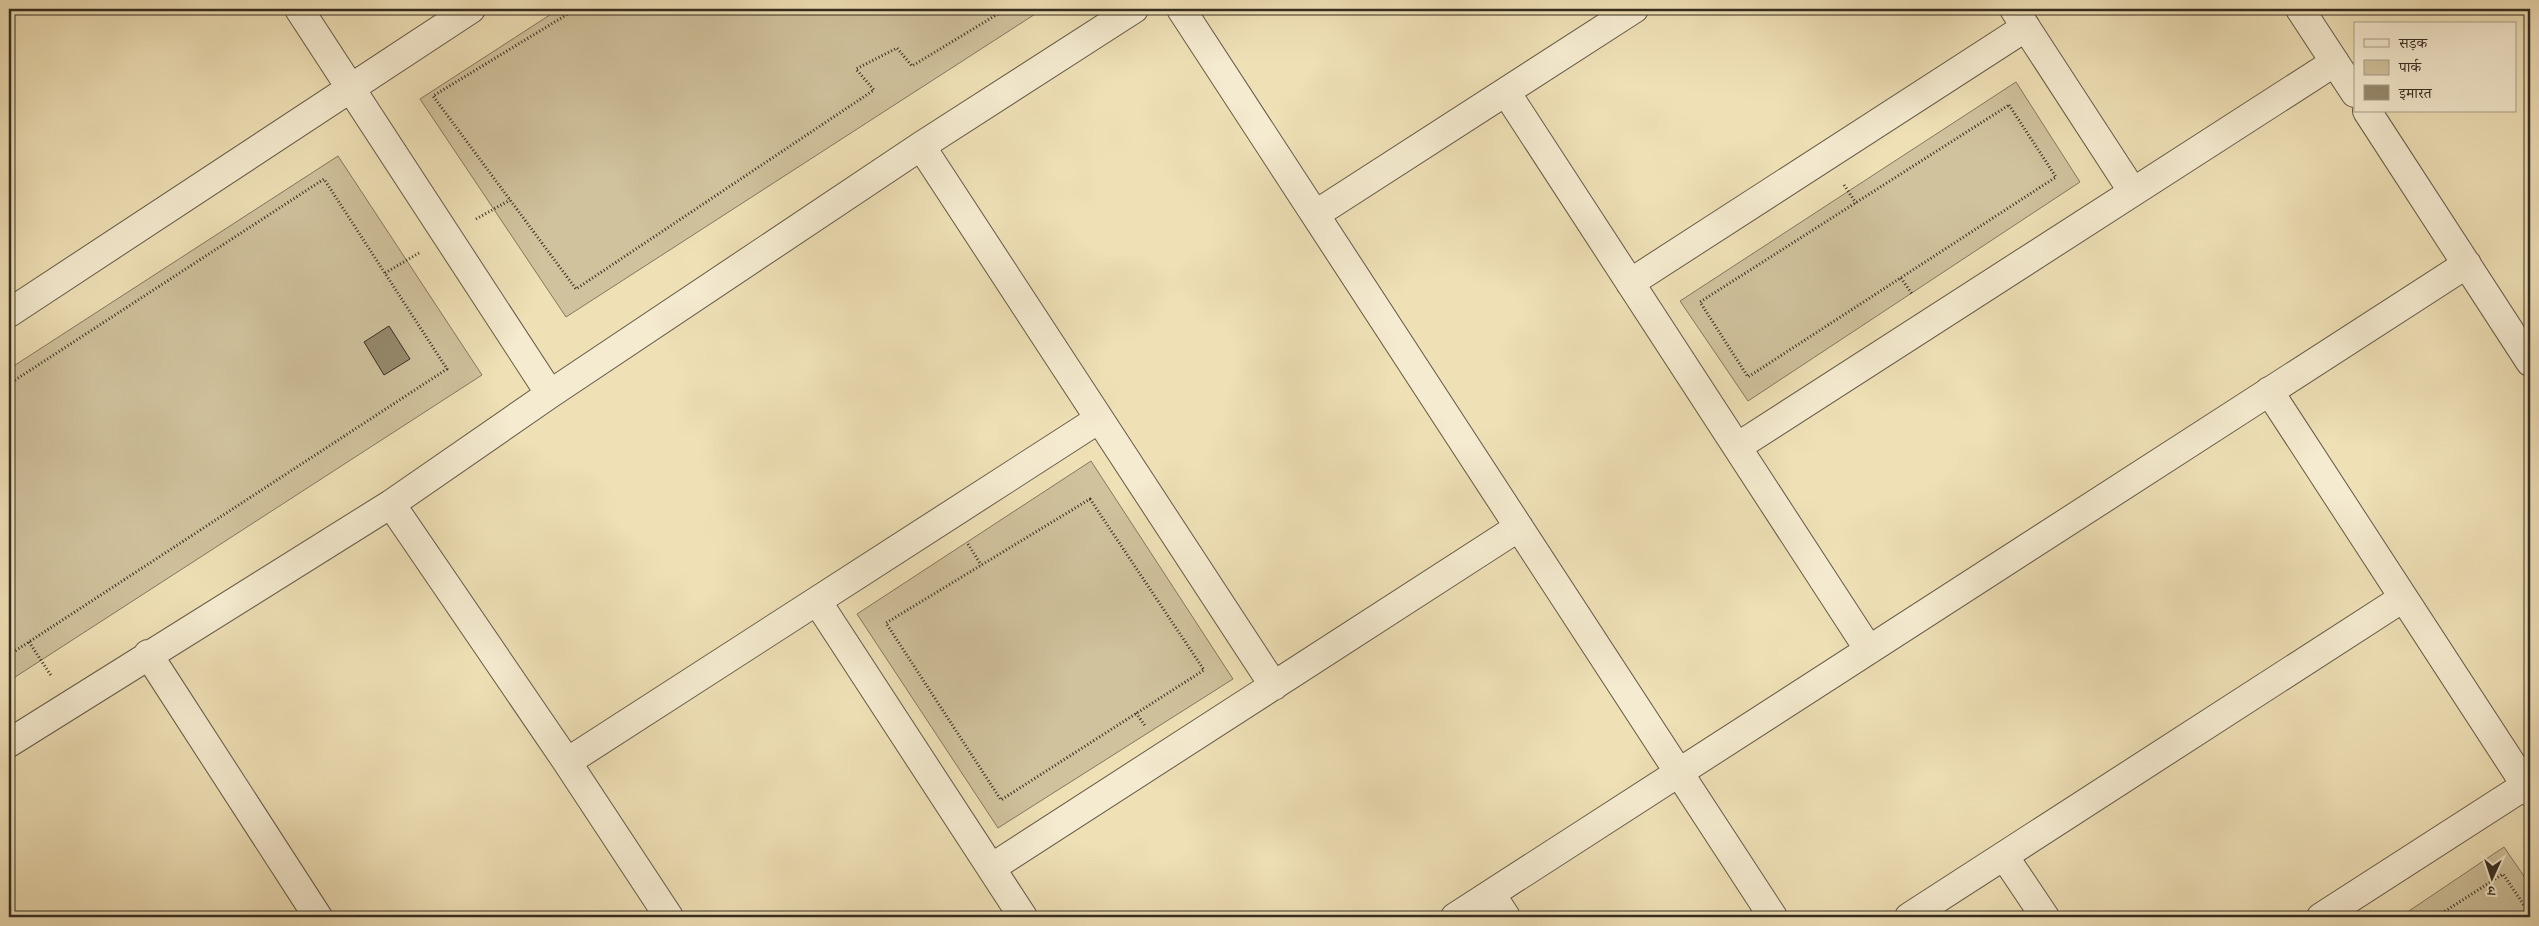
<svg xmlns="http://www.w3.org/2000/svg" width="2539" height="926" viewBox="0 0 2539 926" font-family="'Gentium Book Plus','Noto Serif Devanagari',serif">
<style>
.green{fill:#d0c29d;stroke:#83785f}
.building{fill:#968a6e;stroke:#362d21}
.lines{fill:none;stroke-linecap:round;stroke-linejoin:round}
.minor-casing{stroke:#645a46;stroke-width:30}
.path{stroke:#362d21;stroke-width:3;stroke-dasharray:1 2.5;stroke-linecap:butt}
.minor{stroke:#f5ebd0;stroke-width:28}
</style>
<rect width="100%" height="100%" fill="#efe0b6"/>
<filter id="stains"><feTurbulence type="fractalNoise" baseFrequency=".004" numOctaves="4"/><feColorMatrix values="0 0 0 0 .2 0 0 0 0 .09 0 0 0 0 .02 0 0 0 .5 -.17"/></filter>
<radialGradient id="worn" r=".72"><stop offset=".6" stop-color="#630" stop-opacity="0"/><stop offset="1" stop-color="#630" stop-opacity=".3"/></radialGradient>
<path class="green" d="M559,9H1043L566,317L420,99Z
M2016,82L2080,182L1748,401L1680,301Z
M338,156L482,375L9,681V369Z
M1091,461L1233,679L998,828L857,614Z
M2504,847L2530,885V917H2400Z"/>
<path class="building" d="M389,326L410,359L384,375L364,342Z"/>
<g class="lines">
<g class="minor-casing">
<path id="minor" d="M299,9L550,394
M1181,9L1773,917
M2014,9L2133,192
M2300,9L2355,93
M1506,92L1869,650
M2367,111L2530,362
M921,146L1274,686
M1316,214L1634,9
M1630,283L2026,27
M9,313L471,9
M2269,391L2530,792
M1737,447L2335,62
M391,504L567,762L669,917
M817,601L1023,917
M148,654L318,917
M9,743L391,504L550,394L921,146L1134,9
M567,762L1099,419
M2004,856L2045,917
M991,868L1519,527
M1491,894L1506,917
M1455,917L2467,264
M1909,917L2403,598
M2321,917L2526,785"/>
</g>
<path class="path" d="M576,9L433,96L576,289L874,90L856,69L897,48L912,66L1006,9
M2009,105L2056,177L1748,377L1700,302Z
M1844,185L1856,203
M476,219L510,200
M385,273L419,253
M1901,278L1912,294
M9,384L324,179L447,369L15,651L9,642
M1090,499L1204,670L1001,800L886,623Z
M968,544L981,565
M29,642L52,677
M1136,713L1146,727
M2436,917L2503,874L2530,914"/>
<use href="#minor" class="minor"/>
</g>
<rect width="2539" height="926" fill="none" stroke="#efe0b6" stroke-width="30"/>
<rect x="10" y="10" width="2519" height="906" fill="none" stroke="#362d21" stroke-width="2.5"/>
<rect x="15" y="15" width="2509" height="896" fill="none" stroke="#362d21"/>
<rect x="2354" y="22" width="162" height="90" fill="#f5ebd0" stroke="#a99f8a"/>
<rect x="2364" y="39" width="25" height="8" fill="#f5ebd0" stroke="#a99f8a"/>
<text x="2399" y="48" font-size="15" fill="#362d21">सड़क</text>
<rect x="2364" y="60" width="25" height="15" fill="#d0c29d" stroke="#a99f8a"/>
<text x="2399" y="72" font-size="15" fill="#362d21">पार्क</text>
<rect x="2364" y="85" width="25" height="15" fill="#968a6e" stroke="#a99f8a"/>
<text x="2399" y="98" font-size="15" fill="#362d21">इमारत</text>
<g transform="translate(2492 878) rotate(183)" stroke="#f5ebd0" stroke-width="4" paint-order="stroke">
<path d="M0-4L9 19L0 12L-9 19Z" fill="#362d21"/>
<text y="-8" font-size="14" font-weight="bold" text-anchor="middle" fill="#362d21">उ</text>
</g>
<rect width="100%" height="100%" filter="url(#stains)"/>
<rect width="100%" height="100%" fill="url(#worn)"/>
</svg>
